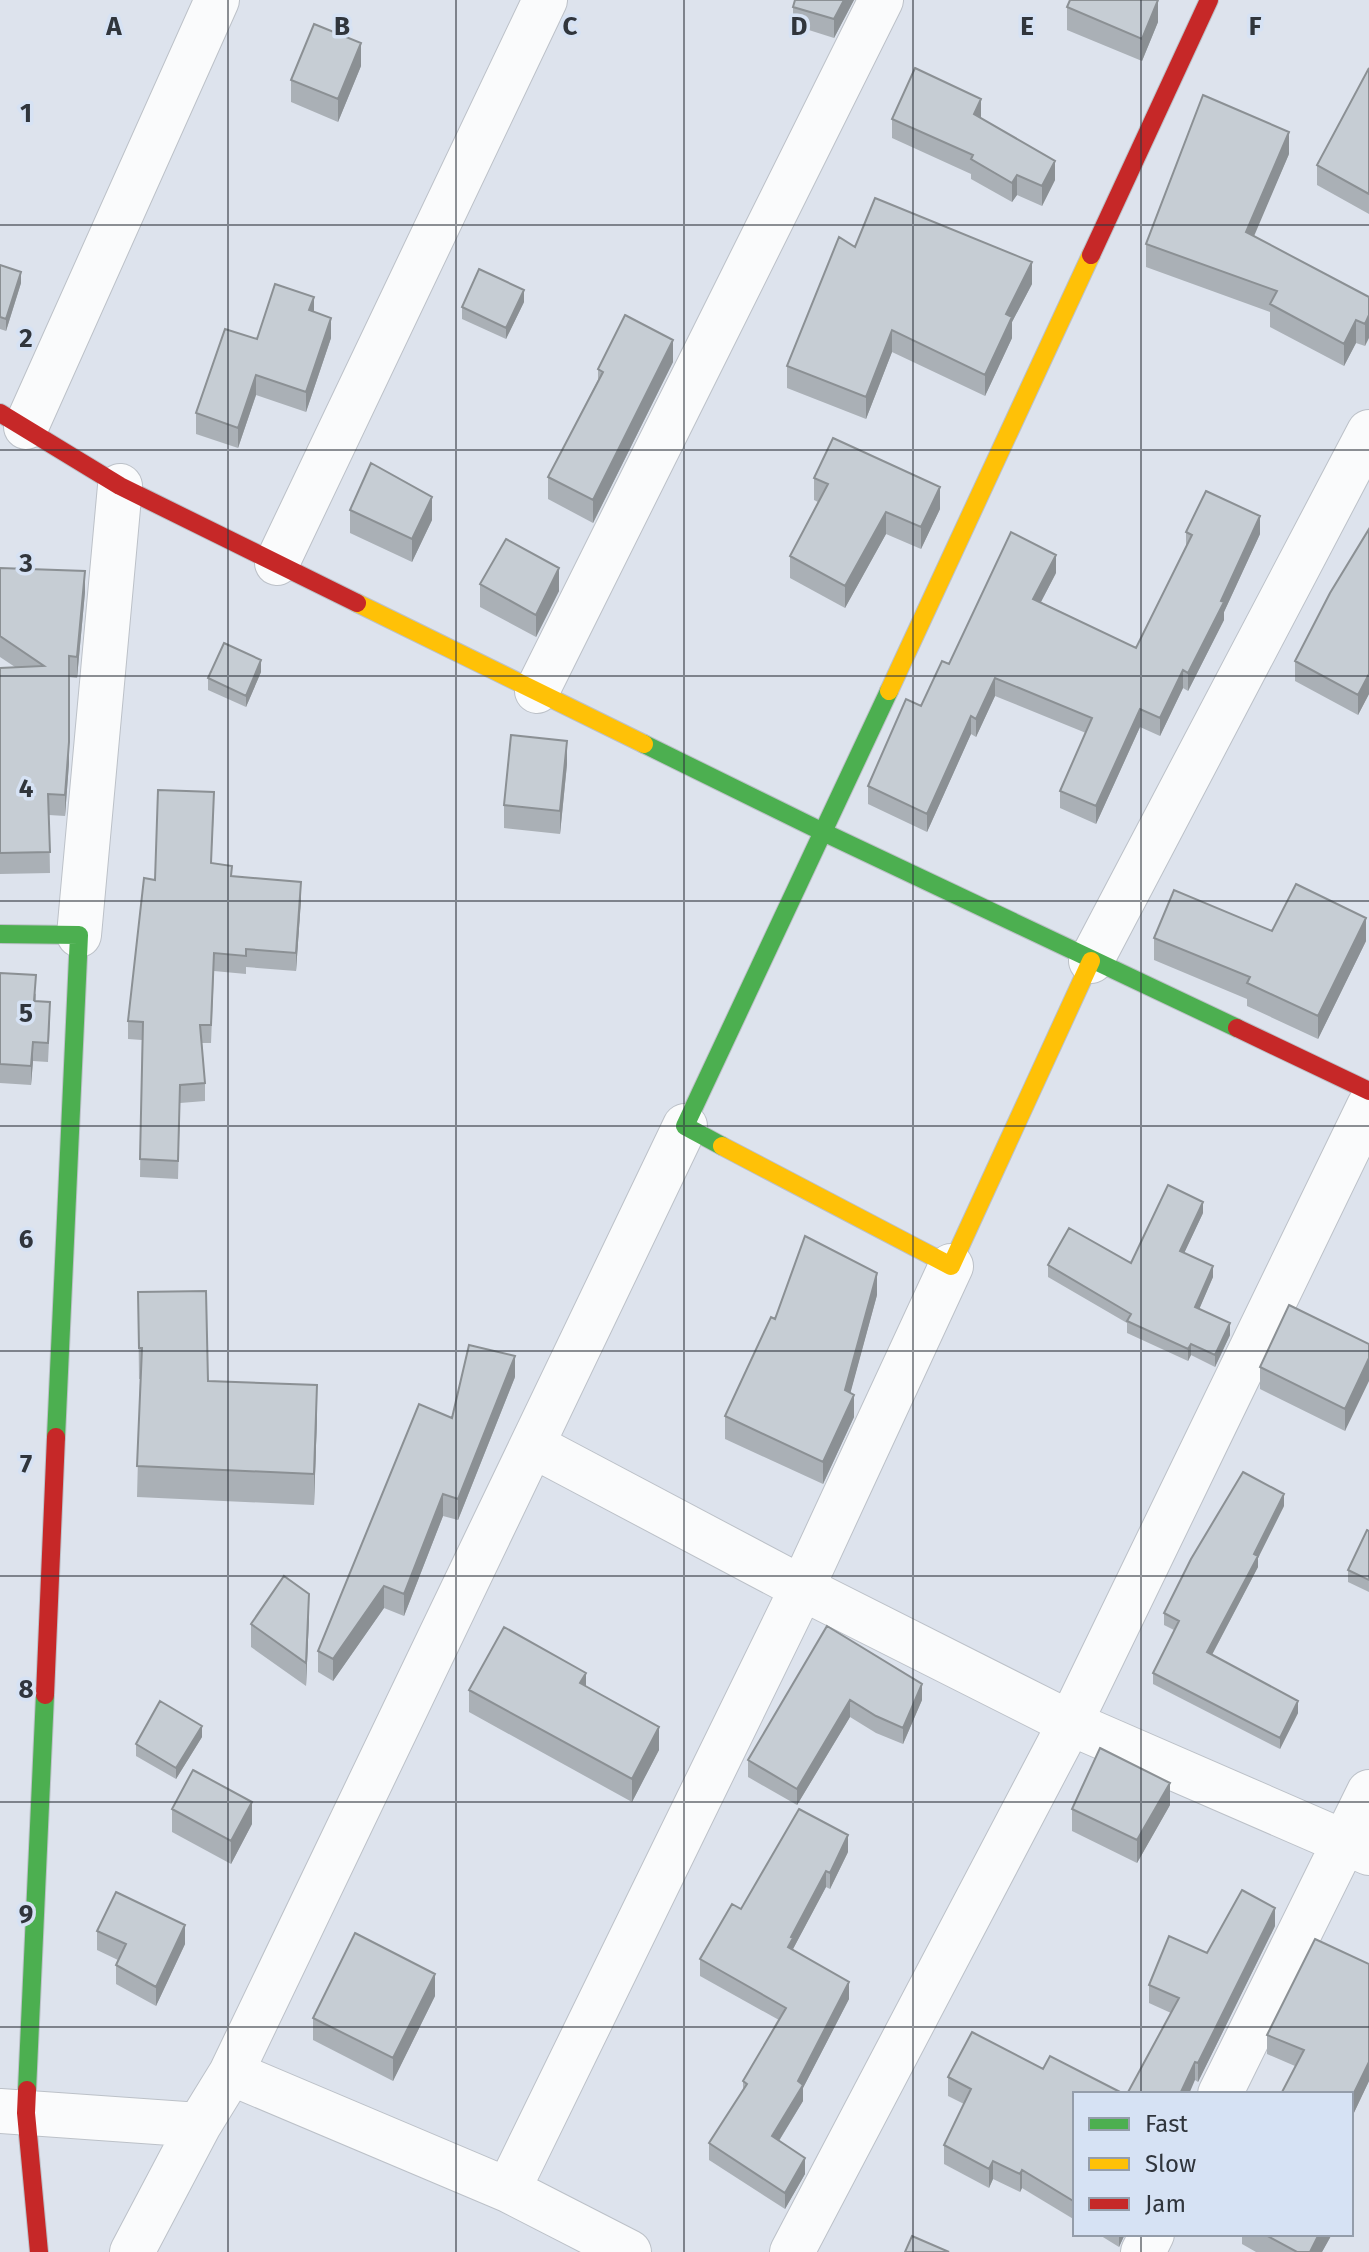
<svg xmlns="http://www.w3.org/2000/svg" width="1369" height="2252" viewBox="0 0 1369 2252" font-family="'Fira Sans',sans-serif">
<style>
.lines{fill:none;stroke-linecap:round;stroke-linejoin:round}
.street-casing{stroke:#bcc1c8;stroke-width:46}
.fast-casing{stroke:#bcc1c8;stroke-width:20}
.slow-casing{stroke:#bcc1c8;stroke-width:20}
.jam-casing{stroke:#bcc1c8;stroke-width:20}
.street{stroke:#fafbfc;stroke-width:44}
.fast{stroke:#4caf50;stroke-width:18}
.slow{stroke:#ffc107;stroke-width:18}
.jam{stroke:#c62828;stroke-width:18}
.wall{fill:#aab0b6}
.shaded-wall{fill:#8b9094}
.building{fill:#c6cdd4;stroke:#8b9094;stroke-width:2}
.grid{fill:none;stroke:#30353c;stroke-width:2;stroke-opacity:0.55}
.grid-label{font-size:26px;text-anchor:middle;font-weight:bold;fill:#30353c;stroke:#d6e2f4;stroke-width:7;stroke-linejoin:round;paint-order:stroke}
</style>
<rect width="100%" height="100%" fill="#dde3ed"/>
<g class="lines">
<g class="street-casing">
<path id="street" d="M26,427L217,0
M277,563L545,0
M537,691L881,0
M79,935L120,486
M1091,961L1369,432
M532,1445L802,1588L1070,1723L1369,1853
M231,2073L508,2190L629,2252
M1220,2094L1369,1792
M0,2111L199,2125
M508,2190L802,1588L951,1266
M132,2252L199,2125L231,2073L685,1126
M792,2252L1070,1723L1369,1106
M1143,2252L1152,2234"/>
</g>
<g class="fast-casing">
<path id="fast" d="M644,744L823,832L1237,1028
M0,934L79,935L56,1437
M722,1146L685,1126L889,691
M27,2090L45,1695"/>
</g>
<g class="slow-casing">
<path id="slow" d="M357,603L644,744
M889,691L1091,255
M722,1146L951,1266L1091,961"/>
</g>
<g class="jam-casing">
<path id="jam" d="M1091,255L1209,0
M0,413L120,486L357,603
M1237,1028L1369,1091
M45,1695L56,1437
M27,2090L26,2113L39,2252"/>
</g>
<use href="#street" class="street"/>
<use href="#fast" class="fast"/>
<use href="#slow" class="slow"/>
<use href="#jam" class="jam"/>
</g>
<path class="wall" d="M795,0H854L834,38L793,25V7Z
M1067,7L1158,22L1142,61L1067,30Z
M361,66L338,122L291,102V80Z
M1369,68V214L1317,185V165Z
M981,118L1055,180L1042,206L1017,195L1012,202L971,179V174L892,138V119Z
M1289,154L1253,236L1369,297L1365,346L1356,343L1344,366L1270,327V312L1146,267V244Z
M855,247L1032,284L1012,322V338L985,396L892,352L866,419L787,388V366Z
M0,265L21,283L6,331L0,329Z
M524,302L506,339L462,319V307Z
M314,312L331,338L306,412L256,395L238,448L196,434V413L257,339Z
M673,362L593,523L548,499V477L598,380V369Z
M814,478L940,509L921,549L886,534L845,608L790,578V556L818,502L814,500Z
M350,510L432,520L412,562L350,533Z
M1369,529V694L1358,715L1295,681V661Z
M1186,532L1260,534L1224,612V620L1188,691L1183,688L1160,736L1140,727L1096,824L1060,808V791L1086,733L995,696L976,737L971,734L927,832L868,804V786L949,664L1056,573L1041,602L1136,648L1186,546Z
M0,568L85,592L77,678L69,677V763L65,816L49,815L50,873L0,874V668L15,667L0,657Z
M480,584L559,591L536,637L480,607Z
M261,672L246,707L208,690V678Z
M567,764L560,834L504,828V805Z
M214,810L211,864L232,876L301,900L296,971L246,967V974L214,971L211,1043H202L205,1083V1101L180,1103L178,1179L140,1177L142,1040L128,1039V1021L155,880Z
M1272,931L1366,941L1318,1039L1247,1006V999L1154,960V938Z
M0,973L36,994V1001L50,1021L48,1062L33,1061L31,1085L0,1083Z
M1203,1213L1184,1253L1213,1277L1199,1309L1230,1335L1215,1367L1191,1355L1188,1361L1127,1333V1323L1048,1277V1265L1131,1263Z
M138,1292L208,1381L317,1416L314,1505L137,1497L140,1379H139Z
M877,1295L850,1393L854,1417L823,1484L725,1439V1416Z
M1369,1344L1345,1431L1260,1389V1367Z
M515,1377L458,1520L443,1516L404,1616L384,1608L333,1681L318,1672V1651L452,1418Z
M1284,1506L1258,1558V1567L1212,1655L1298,1713L1280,1749L1153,1684V1673L1174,1630L1164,1625V1613Z
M1369,1531V1592L1348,1582V1570Z
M309,1616L306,1686L251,1647V1624Z
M827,1626L922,1700L903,1744L876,1733L850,1717L797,1805L748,1777V1760Z
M586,1686L659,1750L632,1802L469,1712V1690Z
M202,1737L176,1779L136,1756V1744Z
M1170,1805L1137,1863L1072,1831V1809Z
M172,1809L252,1824L231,1864L172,1832Z
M848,1852L830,1889L826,1887L793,1949L849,1999L803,2088V2101L779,2141L805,2174L785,2209L709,2160V2143L743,2091V2081L779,2020L700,1976V1959L741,1909Z
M1275,1926L1198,2082L1195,2080L1171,2013L1149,2003V1985L1207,1953Z
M97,1931L185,1944L156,2006L116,1984V1965L118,1960L97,1950Z
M1369,1965V2081L1351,2119V2094L1295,2066L1267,2054V2035Z
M435,1996L393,2081L313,2040V2018Z
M948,2077L1075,2094V2220L1022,2188L1020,2192L993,2179L989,2188L944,2164V2145L964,2104L948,2096Z
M1098,2234H1125L1119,2247Z
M1242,2234H1332L1322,2252H1256L1242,2244Z"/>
<path class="shaded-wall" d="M844,0H854L834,38V19Z
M1158,0V22L1142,61V39Z
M361,43V66L338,122V99Z
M981,99V118L974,114Z
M1289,132V154L1246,255V232Z
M1055,161V180L1042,206V186Z
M1017,175V195L1012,202V183Z
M1032,262V284L1012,322V338L985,396V375L1006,314Z
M21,272V283L6,331V319Z
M524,290V302L506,339V328Z
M314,297V317L309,310Z
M1369,315V338L1365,346V324Z
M331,318V338L306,412V392Z
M1356,320V343L1344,366V344Z
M892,330V352L866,419V397Z
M673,340V362L593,523V500Z
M256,375V395L238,448V428Z
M940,487V509L921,549V527Z
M432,497V520L412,562V539Z
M886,512V534L845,608V586Z
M1260,516V534L1224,612V620L1188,691V673Z
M1056,555V573L1033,617V599Z
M559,568V591L536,637V615Z
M85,571V592L77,678V657Z
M261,660V672L246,707V696Z
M1183,670V688L1160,736V718Z
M1369,674V694L1358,715V695Z
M995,678V696L976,737V719Z
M1140,709V727L1096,824V806Z
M971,716V734L927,832V814Z
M567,741V764L560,834V811Z
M69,742V763L65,816V795Z
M301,882V900L296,971V953Z
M1366,918V941L1318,1039V1016Z
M33,1042V1061L31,1085V1066Z
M1203,1202V1213L1180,1262V1251Z
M1213,1266V1277L1195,1319V1307Z
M877,1273V1295L845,1413V1390Z
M1230,1323V1335L1215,1367V1355Z
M1191,1344V1355L1188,1361V1349Z
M515,1356V1377L458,1520V1499Z
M1369,1358V1381L1345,1431V1409Z
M317,1385V1416L314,1505V1474Z
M854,1395V1417L823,1484V1462Z
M443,1494V1516L404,1616V1594Z
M1284,1494V1506L1258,1558V1567L1207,1664V1652Z
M384,1586V1608L333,1681V1659Z
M309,1594V1616L306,1686V1663Z
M586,1673V1695L580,1683Z
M922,1684V1700L903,1744V1728Z
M850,1700V1717L797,1805V1789Z
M1298,1701V1713L1280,1749V1738Z
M202,1726V1737L176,1779V1768Z
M659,1727V1750L632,1802V1779Z
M1170,1783V1805L1137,1863V1840Z
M252,1802V1824L231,1864V1841Z
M848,1835V1852L830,1889V1873Z
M826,1871V1887L793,1949L788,1947L791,1937Z
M1275,1908V1926L1198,2082V2063Z
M185,1925V1944L156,2006V1987Z
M435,1974V1996L393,2081V2058Z
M849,1982V1999L803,2088V2101L772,2152V2136L798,2081Z
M1195,2062V2080L1189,2094H1180Z
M1369,2062V2081L1351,2119V2099Z
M805,2158V2174L785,2209V2193Z
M993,2161V2179L989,2188V2169Z
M1022,2170V2188L1020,2192V2174Z
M1119,2234H1125L1119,2247Z
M1319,2234H1332L1322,2252H1310Z"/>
<path class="building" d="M795,0H844L834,19L793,7Z
M1070,0H1158L1142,39L1067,7Z
M314,24L361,43L338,99L291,80Z
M915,68L981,99L974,114L1055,161L1042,186L1017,175L1012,183L971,159L973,155L892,119Z
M1369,68V194L1317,165Z
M1203,95L1289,132L1246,232L1369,297V315L1365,324L1356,320L1344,344L1270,304L1277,291L1146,244Z
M875,198L1032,262L1006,314L1012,317L985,375L892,330L866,397L787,366L839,237L855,247Z
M0,265L21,272L6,319L0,317Z
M479,269L524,290L506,328L462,307Z
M275,284L314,297L309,310L331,318L306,392L256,375L238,428L196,413L225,329L257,339Z
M625,315L673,340L593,500L548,477L603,372L598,369Z
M833,438L940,487L921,527L886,512L845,586L790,556L828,484L814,478Z
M371,463L432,497L412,539L350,510Z
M1206,491L1260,516L1221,601L1224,602L1188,673L1183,670L1160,718L1140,709L1096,806L1060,791L1092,718L995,678L976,719L971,716L927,814L868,786L906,699L921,706L942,661L949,664L1011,532L1056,555L1033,599L1136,648L1192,535L1186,532Z
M1369,529V674L1358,695L1295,661L1330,593Z
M506,539L559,568L536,615L480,584Z
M0,568L85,571L77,657L69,656V742L65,795L48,794L50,852L0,853V668L44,666L0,636Z
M224,643L261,660L246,696L208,678Z
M511,735L567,741L560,811L504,805Z
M158,790L214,792L211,863L232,866L231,876L301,882L296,953L246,949V956L214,953L211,1025H200L205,1083L180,1085L178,1161L140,1159L143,1022L128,1021L144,878L155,880Z
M1296,884L1366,918L1318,1016L1247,983L1250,977L1154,938L1174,890L1272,931Z
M0,973L36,975L34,1001L50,1002L48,1043L33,1042L31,1066L0,1064Z
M1168,1185L1203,1202L1180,1251L1213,1266L1195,1307L1230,1323L1215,1355L1191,1344L1188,1349L1127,1321L1131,1314L1048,1265L1069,1228L1131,1263Z
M805,1236L877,1273L845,1390L854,1395L823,1462L725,1416L771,1317L775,1319Z
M206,1291L208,1381L317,1385L314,1474L137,1466L142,1348H139L138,1292Z
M1289,1305L1369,1344V1358L1345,1409L1260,1367Z
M469,1345L515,1356L458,1499L443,1494L404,1594L384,1586L333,1659L318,1651L419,1404L452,1418Z
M1243,1472L1284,1494L1254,1554L1258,1556L1207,1652L1298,1701L1280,1738L1153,1673L1179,1621L1164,1613L1191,1559Z
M1367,1530L1369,1531V1580L1348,1570Z
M284,1576L309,1594L306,1663L251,1624Z
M827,1626L922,1684L903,1728L876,1716L850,1700L797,1789L748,1760Z
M504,1627L586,1673L580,1683L659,1727L632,1779L469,1690Z
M160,1701L202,1726L176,1768L136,1744Z
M1100,1748L1170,1783L1137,1840L1072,1809Z
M193,1770L252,1802L231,1841L172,1809Z
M799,1809L848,1835L830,1873L826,1871L791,1937L793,1938L788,1947L849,1982L798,2081L803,2085L772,2136L805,2158L785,2193L709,2143L747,2084L743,2081L786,2008L700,1959L732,1904L741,1909Z
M1242,1890L1275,1908L1198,2063L1195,2062L1180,2094H1127L1179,1998L1149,1985L1169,1936L1207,1953Z
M116,1892L185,1925L156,1987L116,1965L126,1944L97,1931Z
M355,1933L435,1974L393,2058L313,2018Z
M1315,1939L1369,1964V2062L1351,2099V2094H1281L1304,2050L1267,2035Z
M972,2032L1043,2069L1050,2056L1124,2094H1075V2202L1022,2170L1020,2174L993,2161L989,2169L944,2145L971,2089L948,2077Z
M1264,2234H1319L1310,2252H1297Z
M912,2236L949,2252H905Z"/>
<path class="grid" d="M228,0V2252M456,0V2252M684,0V2252M913,0V2252M1141,0V2094M0,225H1369M0,450H1369M0,676H1369M0,901H1369M0,1126H1369M0,1351H1369M0,1576H1369M0,1802H1369M0,2027H1369M1141,2234V2252"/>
<g class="grid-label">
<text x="114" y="35">A</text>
<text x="342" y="35">B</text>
<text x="570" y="35">C</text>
<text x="799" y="35">D</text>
<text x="1027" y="35">E</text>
<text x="1255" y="35">F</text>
<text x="26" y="122">1</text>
<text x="26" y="347">2</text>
<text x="26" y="572">3</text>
<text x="26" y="797">4</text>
<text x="26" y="1022">5</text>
<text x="26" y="1248">6</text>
<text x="26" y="1473">7</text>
<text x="26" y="1698">8</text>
<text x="26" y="1923">9</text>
</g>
<rect x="1073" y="2092" width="280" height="144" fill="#d6e2f4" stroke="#949daa" stroke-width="2"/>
<rect x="1089" y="2118" width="40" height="12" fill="#4caf50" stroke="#949daa" stroke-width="2"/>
<text x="1145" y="2132" font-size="24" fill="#30353c">Fast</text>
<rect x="1089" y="2158" width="40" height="12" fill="#ffc107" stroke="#949daa" stroke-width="2"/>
<text x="1145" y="2172" font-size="24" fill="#30353c">Slow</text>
<rect x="1089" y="2198" width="40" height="12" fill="#c62828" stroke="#949daa" stroke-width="2"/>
<text x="1145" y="2212" font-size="24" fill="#30353c">Jam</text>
</svg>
